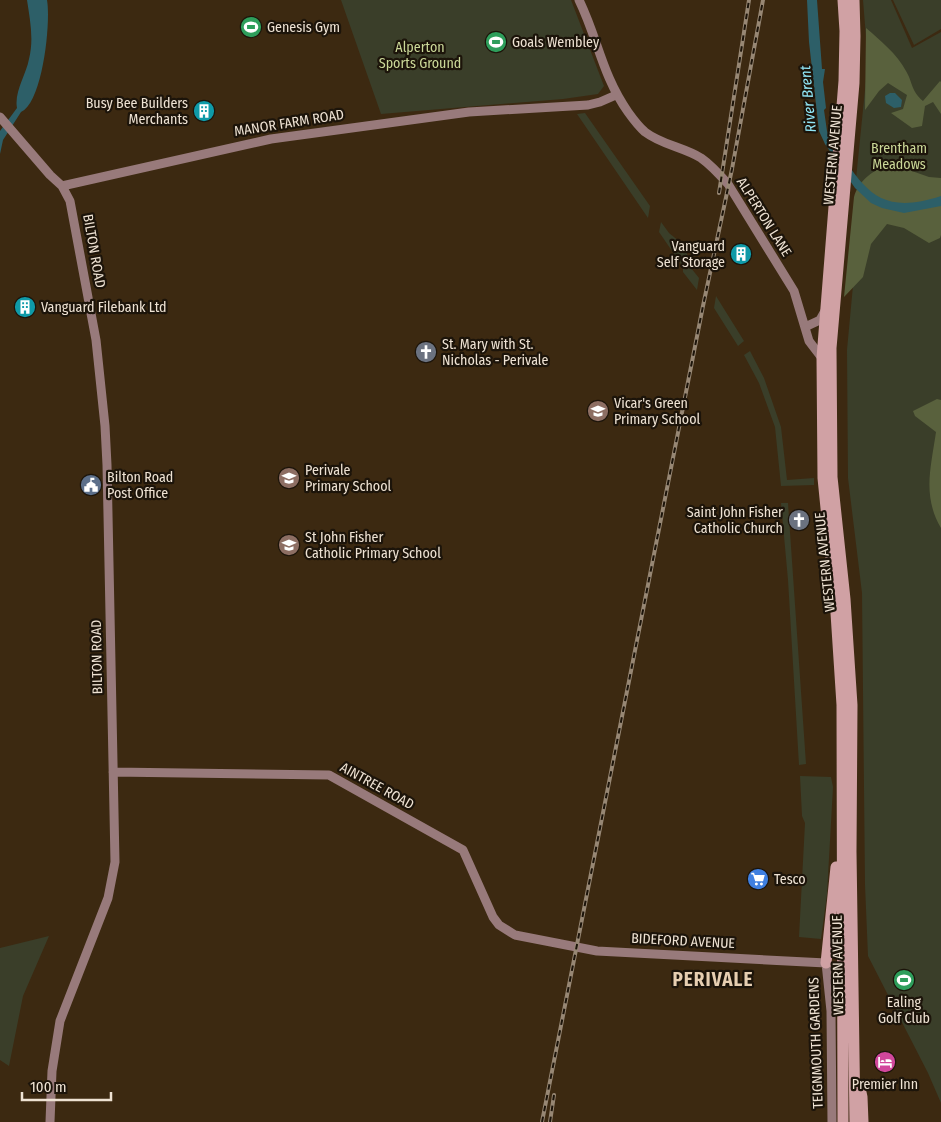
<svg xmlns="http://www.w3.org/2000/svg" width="941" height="1122" viewBox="0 0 941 1122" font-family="'Fira Sans Condensed',sans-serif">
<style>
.green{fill:#3a3e29}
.forest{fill:#59613d}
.water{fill:#2d5f68}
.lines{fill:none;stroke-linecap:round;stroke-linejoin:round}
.secondary{stroke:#987a7b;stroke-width:9}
.highway{stroke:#d0a1a4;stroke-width:11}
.rail-casing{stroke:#978774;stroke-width:4}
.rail{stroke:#1c140a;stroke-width:2;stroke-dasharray:5.5;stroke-linecap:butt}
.labels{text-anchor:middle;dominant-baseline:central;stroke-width:4.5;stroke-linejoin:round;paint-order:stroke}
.poi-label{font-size:14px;fill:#eee2d3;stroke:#1c140a;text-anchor:start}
.park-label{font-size:14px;fill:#cbd898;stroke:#1c140a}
.street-label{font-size:14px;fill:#eee2d3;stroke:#1c140a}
.water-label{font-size:15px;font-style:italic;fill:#91e6f6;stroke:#1c140a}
.district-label{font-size:19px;font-weight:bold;letter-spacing:1px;fill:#e6ceb1;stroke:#1c140a}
</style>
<rect width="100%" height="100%" fill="#3c2911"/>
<path class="green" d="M341,0H571L604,86L598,94L563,99L381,114Z
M863,0H891L912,48L941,32V197L883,196L856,179L866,80V37Z
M893,0H941V29L914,45Z
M585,113L650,206L648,218L577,114Z
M941,209V1103L928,1073L868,956L865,885L862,593L848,478L847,350L860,210Z
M661,222L669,233L685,246L691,268L699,278L697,290L683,272V267L659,232Z
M716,296L744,341L738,346L714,308Z
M750,351L764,378L781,427L787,480L814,478V485L781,486L775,427L759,383L744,355Z
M781,503H788L806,764L799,765L788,580Z
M800,776L831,777L833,787L827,894L821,939L799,937L805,823L802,816Z
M49,936L23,996L9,1066L0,1060V948Z"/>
<path class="forest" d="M866,28C880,40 897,54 906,71C913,83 911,91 923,101L940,81L941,82V114L933,102L925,106L922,126L912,128L891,113L903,109L907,95L888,83L879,91L865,110Z
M889,163L929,177L941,178V235L940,238L929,243L904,228L887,224L871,244L863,277L844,297L854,197C859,179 874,171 889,163Z
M937,399L941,400V528C922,496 931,467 936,432L915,416L913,411Z"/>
<path class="water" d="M27,0H47C51,21 43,102 21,112L3,140L0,154V131L17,108C14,92 26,75 29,59C34,39 30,20 27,0Z
M807,0H817L822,69H825L823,82L826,108L824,110L827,131L829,136C862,185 875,218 941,196V206L904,213L882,208L871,203L855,188L825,144L819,131L809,42Z
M890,93H895L902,100L901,107L894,108L886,103L885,96Z"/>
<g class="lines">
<path class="secondary" d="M579,0C598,39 602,75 628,112C633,119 638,126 645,132C662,145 683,147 701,158C711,165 720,175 728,184L794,291L809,341L822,358
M0,117L50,175L62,186L70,201L96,340L105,426L107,465L115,862L108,898L60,1021L52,1071L50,1122
M62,186L271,139L469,112L588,105L600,102L616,95
M805,327L820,320L825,311
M113,772L329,775L463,850L493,917L499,925L515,935L597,951L826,963L831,1011L832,1122"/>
<path class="highway" d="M854,0L855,36L854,83L831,348L832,477L845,599L852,705L851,852L855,1122
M826,963L836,867
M860,1088L862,1097L863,1122
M843,1122L842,705L835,598L823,478L822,358L844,81L845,31L843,0"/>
<g class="rail-casing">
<path id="rail" d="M719,193L749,0
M542,1122L703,306L732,169L763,0
M550,1122L554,1095"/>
</g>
<use href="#rail" class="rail"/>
</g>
<defs>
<g id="stadium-disc" transform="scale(1.125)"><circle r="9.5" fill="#2e9e5b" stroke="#1c140a"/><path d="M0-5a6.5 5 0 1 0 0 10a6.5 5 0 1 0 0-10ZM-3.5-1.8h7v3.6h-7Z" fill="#fff"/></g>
<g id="building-disc" transform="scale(1.125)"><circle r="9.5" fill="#0f9aa8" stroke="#1c140a"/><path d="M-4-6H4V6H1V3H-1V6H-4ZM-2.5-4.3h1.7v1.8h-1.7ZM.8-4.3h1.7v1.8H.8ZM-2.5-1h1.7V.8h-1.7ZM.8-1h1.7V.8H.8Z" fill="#fff"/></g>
<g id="church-disc" transform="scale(1.125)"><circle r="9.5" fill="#6b7280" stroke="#1c140a"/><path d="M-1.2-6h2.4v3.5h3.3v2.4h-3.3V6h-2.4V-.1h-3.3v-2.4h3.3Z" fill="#fff"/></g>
<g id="school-disc" transform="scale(1.125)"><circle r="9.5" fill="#8d6e63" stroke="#1c140a"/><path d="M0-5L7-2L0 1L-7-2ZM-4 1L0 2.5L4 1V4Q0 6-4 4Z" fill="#fff"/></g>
<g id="civic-disc" transform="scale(1.125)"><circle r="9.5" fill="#5c6f8a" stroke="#1c140a"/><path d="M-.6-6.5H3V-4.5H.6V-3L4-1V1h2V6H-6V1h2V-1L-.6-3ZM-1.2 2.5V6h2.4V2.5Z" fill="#fff"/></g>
<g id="supermarket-disc" transform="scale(1.125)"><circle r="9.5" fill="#3f7fe0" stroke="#1c140a"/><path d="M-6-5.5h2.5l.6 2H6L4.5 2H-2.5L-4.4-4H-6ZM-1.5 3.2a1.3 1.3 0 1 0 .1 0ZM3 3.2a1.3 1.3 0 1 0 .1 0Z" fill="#fff"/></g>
<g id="hotel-disc" transform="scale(1.125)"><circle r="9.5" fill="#d1479c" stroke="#1c140a"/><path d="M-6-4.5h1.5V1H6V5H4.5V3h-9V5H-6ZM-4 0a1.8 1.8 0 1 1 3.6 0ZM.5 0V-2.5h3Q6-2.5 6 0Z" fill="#fff"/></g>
</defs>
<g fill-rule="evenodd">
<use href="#stadium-disc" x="251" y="27"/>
<use href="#stadium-disc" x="496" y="42"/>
<use href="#building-disc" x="204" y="111"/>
<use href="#building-disc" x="741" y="254"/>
<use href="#building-disc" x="25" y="307"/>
<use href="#church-disc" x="426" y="352"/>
<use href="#school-disc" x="598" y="411"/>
<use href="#school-disc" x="289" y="478"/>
<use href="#civic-disc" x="91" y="485"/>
<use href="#church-disc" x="799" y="520"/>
<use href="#school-disc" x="289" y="545"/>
<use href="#supermarket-disc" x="758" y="879"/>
<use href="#stadium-disc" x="904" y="980"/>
<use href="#hotel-disc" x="885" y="1062"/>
</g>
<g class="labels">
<g class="poi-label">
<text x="267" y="27">Genesis Gym</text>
<text x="512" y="42">Goals Wembley</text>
<text x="188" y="103" text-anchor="end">Busy Bee Builders<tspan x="188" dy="16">Merchants</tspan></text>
<text x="725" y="246" text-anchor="end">Vanguard<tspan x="725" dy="16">Self Storage</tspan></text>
<text x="41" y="307">Vanguard Filebank Ltd</text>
<text x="442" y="344">St. Mary with St.<tspan x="442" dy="16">Nicholas - Perivale</tspan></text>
<text x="614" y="403">Vicar's Green<tspan x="614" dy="16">Primary School</tspan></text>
<text x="305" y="470">Perivale<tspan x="305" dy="16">Primary School</tspan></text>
<text x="107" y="477">Bilton Road<tspan x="107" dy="16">Post Office</tspan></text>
<text x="783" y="512" text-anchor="end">Saint John Fisher<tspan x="783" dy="16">Catholic Church</tspan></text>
<text x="305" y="537">St John Fisher<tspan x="305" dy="16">Catholic Primary School</tspan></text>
<text x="774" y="879">Tesco</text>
<text x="904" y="1002" text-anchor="middle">Ealing<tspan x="904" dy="16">Golf Club</tspan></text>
<text x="885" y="1084" text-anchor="middle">Premier Inn</text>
</g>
<g class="park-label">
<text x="420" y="47">Alperton<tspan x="420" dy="16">Sports Ground</tspan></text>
<text x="899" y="148">Brentham<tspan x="899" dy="16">Meadows</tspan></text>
</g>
<g class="street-label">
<text transform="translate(289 123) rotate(-9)">MANOR FARM ROAD</text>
<text transform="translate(833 155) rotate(-85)">WESTERN AVENUE</text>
<text transform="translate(764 217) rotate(58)">ALPERTON LANE</text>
<text transform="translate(94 251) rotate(80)">BILTON ROAD</text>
<text transform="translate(825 562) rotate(-96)">WESTERN AVENUE</text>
<text transform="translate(97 657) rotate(-91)">BILTON ROAD</text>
<text transform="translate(377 786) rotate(29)">AINTREE ROAD</text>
<text transform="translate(683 941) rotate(3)">BIDEFORD AVENUE</text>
<text transform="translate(838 965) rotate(-91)">WESTERN AVENUE</text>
<text transform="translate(816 1043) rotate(-92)">TEIGNMOUTH GARDENS</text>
</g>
<g class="water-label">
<text transform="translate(808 99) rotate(-95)">River Brent</text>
</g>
<g class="district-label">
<text x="713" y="979">PERIVALE</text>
</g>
</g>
<path d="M22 1092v8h89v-8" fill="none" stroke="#eee2d3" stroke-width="2.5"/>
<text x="30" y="1092" font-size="15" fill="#eee2d3" stroke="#1c140a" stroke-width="4" paint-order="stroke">100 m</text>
</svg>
